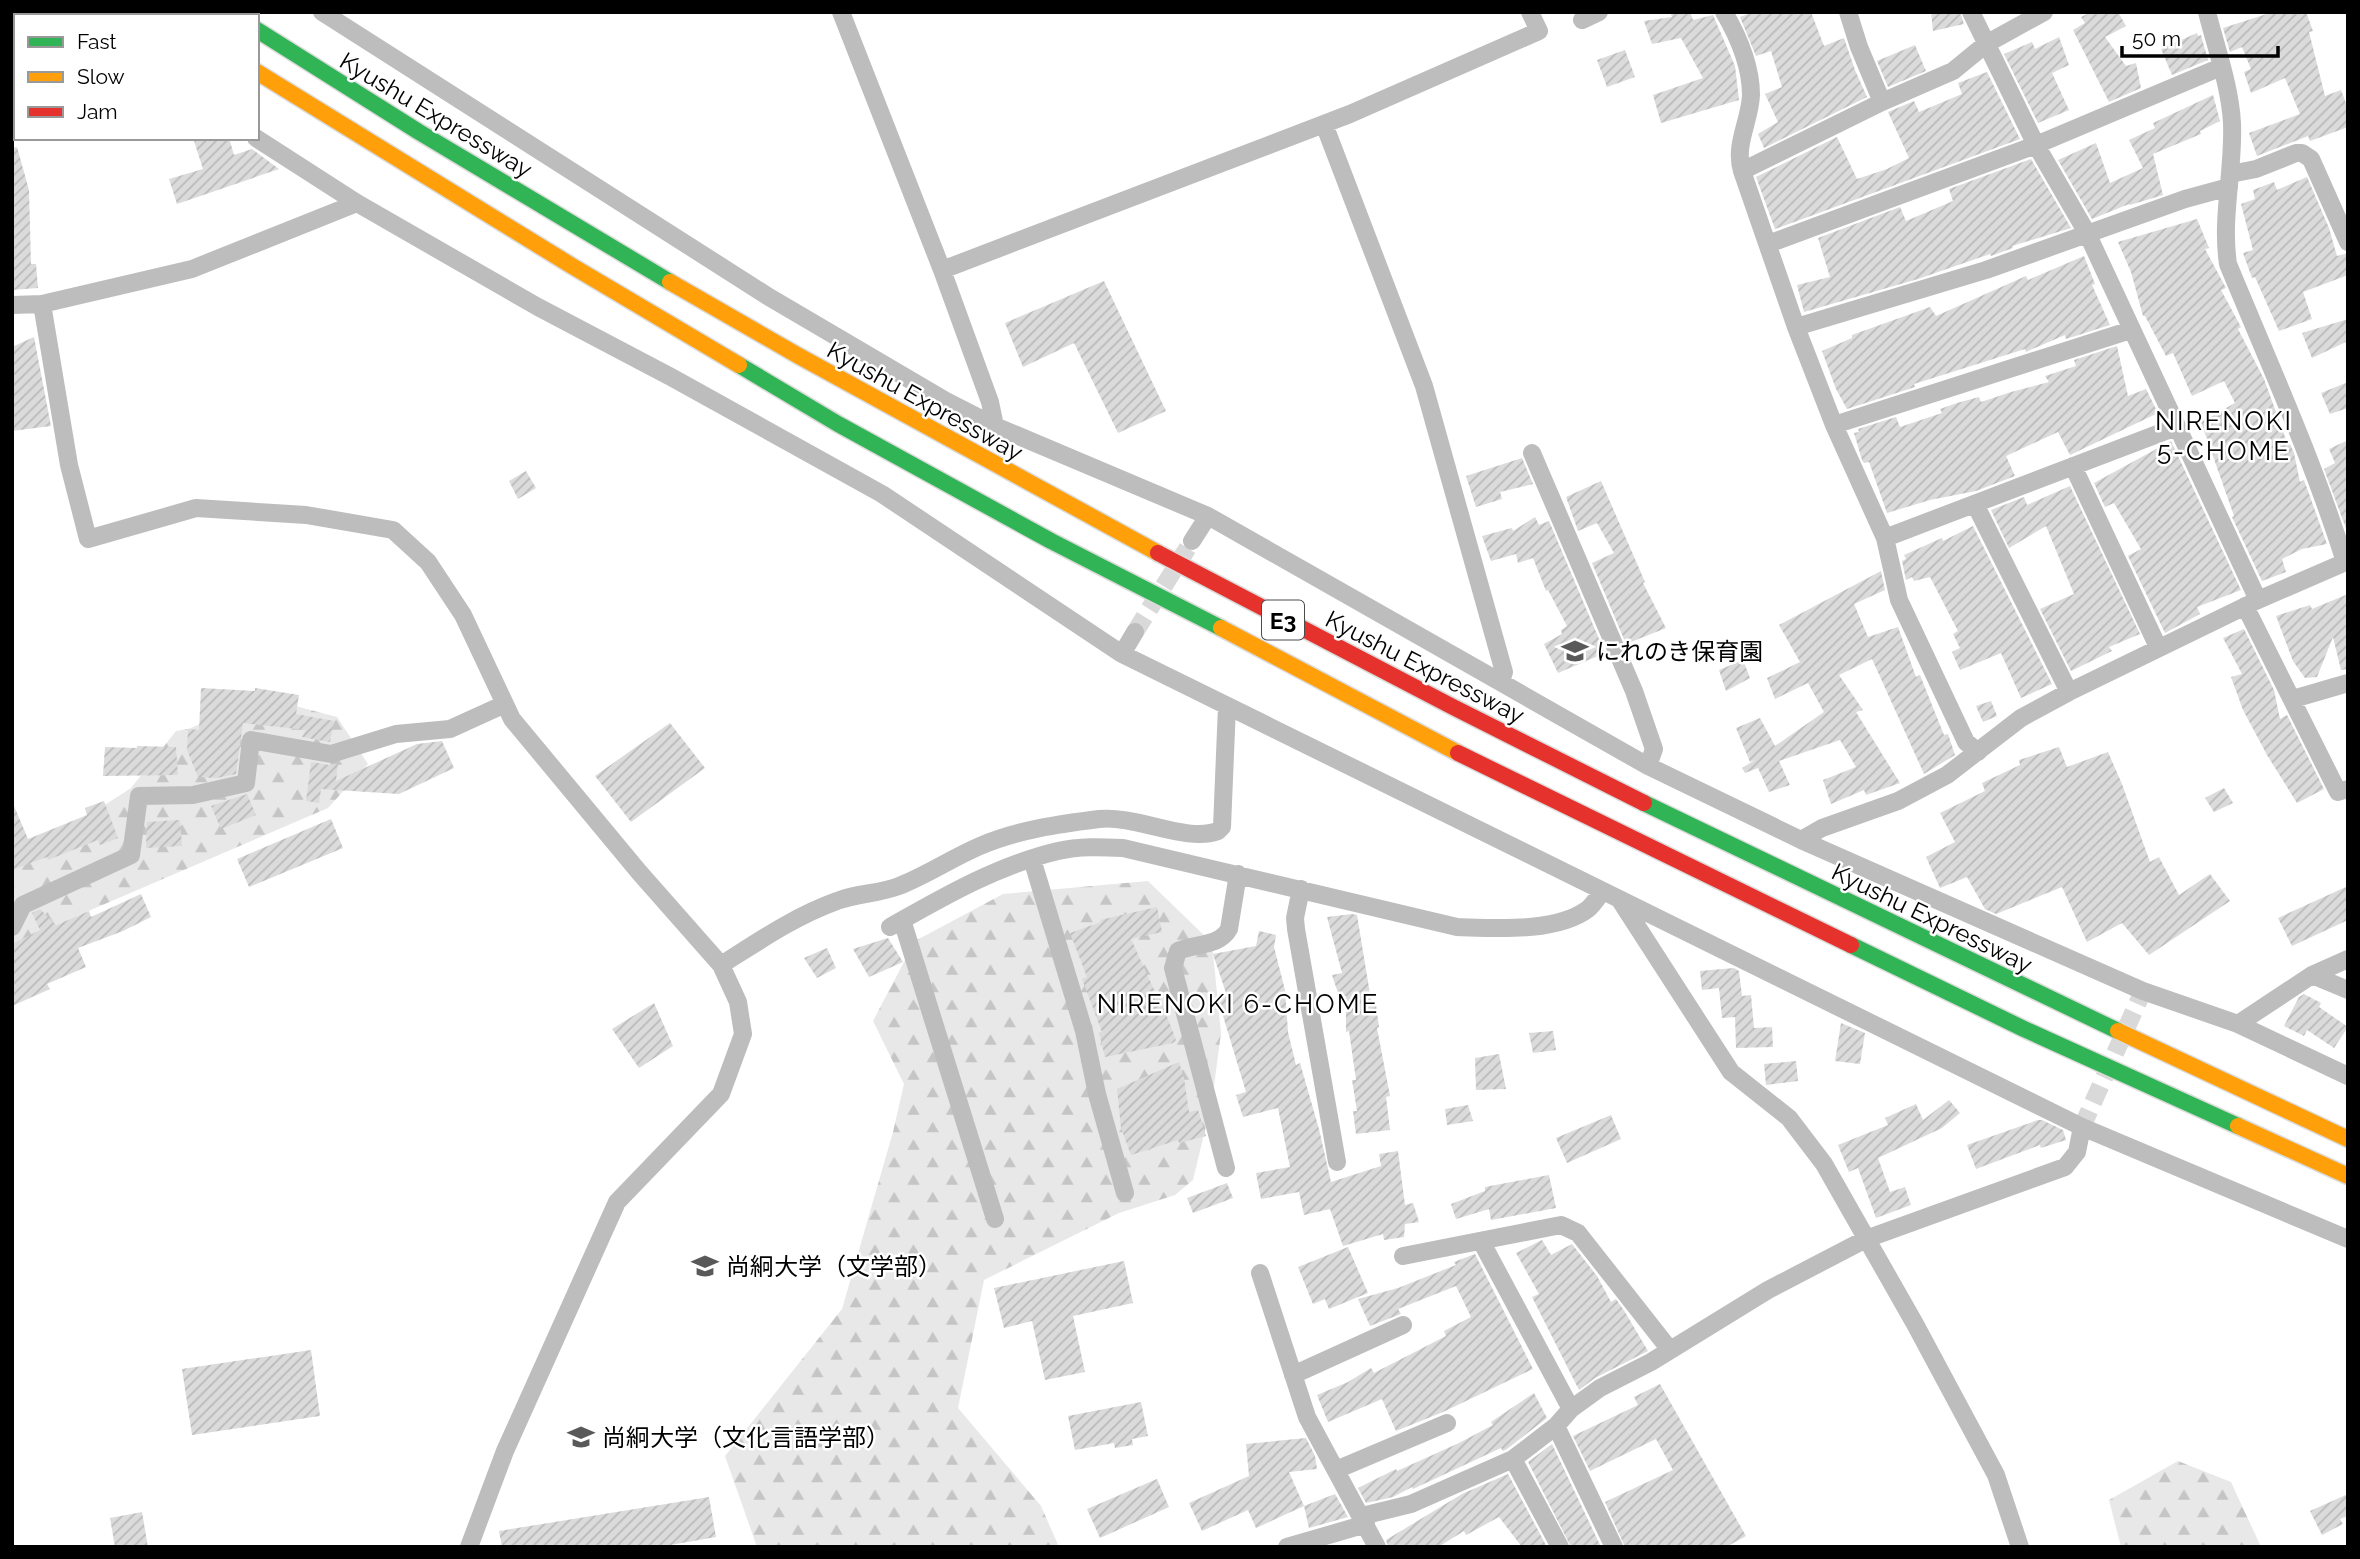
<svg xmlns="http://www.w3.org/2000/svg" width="2360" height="1559" viewBox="0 0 2360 1559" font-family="Raleway,'Noto Sans JP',sans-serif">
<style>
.forest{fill:url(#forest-firs)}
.building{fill:url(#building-hatch)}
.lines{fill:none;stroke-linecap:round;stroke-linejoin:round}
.street-tunnel{stroke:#d9d9d9;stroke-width:18;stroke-dasharray:18 9;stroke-linecap:butt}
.fast-casing{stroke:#dbdbdb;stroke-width:19}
.slow-casing{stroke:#dbdbdb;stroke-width:19}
.jam-casing{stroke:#dbdbdb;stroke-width:19}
.street{stroke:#bdbdbd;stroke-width:18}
.fast{stroke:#30b455;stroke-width:16}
.slow{stroke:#ff9f0a;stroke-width:16}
.jam{stroke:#e5322d;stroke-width:16}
.labels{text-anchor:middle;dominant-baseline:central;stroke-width:5;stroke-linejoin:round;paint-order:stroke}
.shield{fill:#fff;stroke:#4c4c4c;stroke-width:2}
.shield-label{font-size:23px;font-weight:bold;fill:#000}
.street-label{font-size:24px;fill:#000;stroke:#fff}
.poi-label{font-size:24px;fill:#000;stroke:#fff;text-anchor:start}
.neighbourhood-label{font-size:26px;letter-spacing:2px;fill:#000;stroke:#fff}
</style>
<defs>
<pattern id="forest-firs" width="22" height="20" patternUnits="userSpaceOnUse" patternTransform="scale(1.75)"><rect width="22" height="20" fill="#e8e8e8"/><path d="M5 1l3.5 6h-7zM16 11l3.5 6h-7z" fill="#c5c5c5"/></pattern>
<pattern id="building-hatch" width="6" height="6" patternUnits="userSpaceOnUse" patternTransform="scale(1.75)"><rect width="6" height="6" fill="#dbdbdb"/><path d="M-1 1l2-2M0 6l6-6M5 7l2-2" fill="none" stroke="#bababa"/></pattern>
</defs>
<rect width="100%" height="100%" fill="#fff"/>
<path class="forest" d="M265,698L337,717L368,764L328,808L56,925L12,947V865L131,788L176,731L188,729Z
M1148,881L1212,943L1221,1033L1212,1101L1193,1180L1175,1195L1119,1213L984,1280L958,1408L1041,1506L1059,1547H757L725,1456L842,1309L893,1132L904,1084L873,1021L915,941L1003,894Z
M2178,1461L2231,1482L2261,1547H2121L2109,1500Z"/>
<path class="building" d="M1670,12H1690L1693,20L1713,15L1735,66L1739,100L1661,123L1653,95L1703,78L1681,38L1652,44L1644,21L1672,17Z
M1753,12H1811L1824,46L1844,38L1855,70L1867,97L1764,148L1758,134L1778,122L1765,94L1782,87L1771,51L1756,56L1740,17Z
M1931,12H1960L1964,24L1933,31Z
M2091,12H2118L2126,26L2105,37L2126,66L2136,63L2141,88L2109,102L2073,30L2085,23L2081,17Z
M2273,12H2306L2313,31L2309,32L2325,96L2341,90L2348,109V127L2310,141L2308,136L2257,156L2249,133L2300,114L2285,78L2251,93L2244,72L2251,69L2242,47L2230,52L2223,28Z
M2197,33L2198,36L2201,35L2208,60L2172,75L2161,49Z
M2059,37L2069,65L2052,73L2069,110L2038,123L2004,54L2032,42L2035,49Z
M1915,45L1926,71L1888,87L1877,61Z
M1625,50L1635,77L1607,87L1597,60Z
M1987,72L2020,139L1775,229L1756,177L1837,137L1857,179L1887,169L1909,158L1888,112L1914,101L1919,112L1962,94L1958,83Z
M2213,95L2220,121L2200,131L2201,134L2153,154L2163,195L2130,205L2129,204L2092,219L2058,160L2096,143L2110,183L2143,168L2129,140L2155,128L2153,123Z
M193,138H229L234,155L252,149L279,169L177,204L169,179L203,169Z
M17,147L29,190L31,264H36L38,288L12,290V148Z
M2031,159L2071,228L2012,246L2013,248L1991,256L1990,254L1918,279L1804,312L1797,285L1830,277L1818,238L1900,207L1906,221L1953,201L1949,189Z
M2307,177L2329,228L2337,256L2348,253V275L2303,292L2312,319L2279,331L2255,277L2252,278L2243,253L2253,250L2241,204L2255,199L2253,190L2274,182L2277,190Z
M2197,219L2209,248L2205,249L2226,288L2221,290L2241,327L2238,329L2264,379L2288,445L2290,444L2294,453L2300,482L2304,480L2327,544L2302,549L2282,559L2286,572L2262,581L2232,517L2234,516L2201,422L2235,403L2224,381L2192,396L2173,353L2166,356L2145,316H2143L2131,272L2118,242Z
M2084,256L2095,284L2092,285L2110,325L2066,339L2065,335L2030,350L2026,352L2025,349L1914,384L1915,387L1847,409L1836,389L1822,351L1852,338V335L1930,307L1936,316L2026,276L2028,280Z
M1104,281L1166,411L1118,433L1074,343L1023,367L1005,323Z
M2348,319V341L2312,358L2302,333Z
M34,337L51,426L12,431V347Z
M2117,346L2128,396L2146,389L2158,413L2070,455L2058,432L2006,456L2015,476L1976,491L1930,500L1887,513L1869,462L1864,463L1862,460L1854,433L1859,432L1858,429L1896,417L1900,427L1942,413L1940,409L1957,403L1979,397L1981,402L2011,392L2049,382L2045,376L2076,366L2074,360Z
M2348,382V408L2330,414L2321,393Z
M2348,440V534L2324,469L2335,463L2329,449Z
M2171,441L2241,590L2197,607L2200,614L2165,633L2128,556L2141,549L2114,503L2105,507L2094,483Z
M1522,458L1533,484L1500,492L1502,499L1476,507L1466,476Z
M526,471L536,488L518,499L509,481Z
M1601,481L1645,582L1643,583L1666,628L1626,644L1592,563L1614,553L1597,523L1578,531L1566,497Z
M2070,486L2140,634L2109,647L2112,651L2071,671L2040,609L2074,594L2046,526L2009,548L1991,510L2024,497L2027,505Z
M1535,517L1539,525L1549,521L1605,653L1558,673L1544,644L1562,634L1561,630L1567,626L1548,590L1546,591L1533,558L1518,563L1516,554L1491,561L1482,536L1512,528L1513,531Z
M1973,526L2052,684L2021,698L2001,653L1960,670L1952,652L1960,648L1953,634L1958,631L1930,577L1914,581L1912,577L1906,580L1902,561L1906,559L1904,555L1942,538L1943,541Z
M1881,571L1885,590L1854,604L1868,637L1898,627L1916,677L1920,675L1944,735L1948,734L1955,755L1924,774L1872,659L1839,675L1863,710L1856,712L1900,783L1866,795L1864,790L1831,804L1823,780L1856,767L1840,740L1779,761L1790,785L1769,792L1758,768L1745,773L1742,768L1755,760L1750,762L1736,728L1760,718L1775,746L1824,712L1808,683L1775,699L1767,678L1800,662L1779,625Z
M2348,594V669L2341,670L2333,637L2317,677L2305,678L2293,661L2276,616L2310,605L2312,609Z
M2244,629L2274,690L2280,719L2287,715L2324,789L2297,803L2267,755L2243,710L2231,677L2242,674L2223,638Z
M1743,660L1750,678L1726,691L1719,670Z
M201,688L255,691V688L299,695L296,714L334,721L330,742L302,737L306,730L243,723L236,774L217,778L198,777L187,750L188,729L199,730Z
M1991,701L1997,716L1983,722L1976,706Z
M670,723L705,768L631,822L595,776Z
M442,741L454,768L399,794L321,789L319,803L306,801L311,762L329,765L338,764L336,781L417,744Z
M137,746L176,747L178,775L103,776L105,747L137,748Z
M2059,747L2067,767L2108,752L2122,784L2150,862L2159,857L2179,895L2210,874L2230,901L2149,955L2122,923L2087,942L2062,887L1996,914L1985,909L1967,877L1940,888L1926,857L1955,842L1940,813L1985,791L1982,783L2020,765L2019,760Z
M2224,788L2233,803L2214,812L2205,798Z
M247,794L256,815L221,829L211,806Z
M12,801L28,839L87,815L85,808L104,801L118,838L100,845L98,840L48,860L47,857L12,870Z
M331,819L343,848L249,887L237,859Z
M180,820L182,846L146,848L147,822Z
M2348,886V920L2292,946L2278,918Z
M141,894L151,917L123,931L78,948L86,967L47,984L50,989L12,1006V944L40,930L32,913L40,909L56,925L89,911L91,917Z
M1157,907L1162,932L1131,939L1156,994L1158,993L1176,1040L1173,1043L1105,1057L1099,1033L1102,1032L1082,979L1087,977L1070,933L1101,922L1100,920Z
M1352,914L1357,915L1372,1006L1376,1005L1379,1027L1377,1028L1390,1096L1386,1097L1390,1130L1356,1134L1353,1111H1357L1352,1080H1356L1349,1031L1346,1032V996H1339L1332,975L1342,973L1327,917Z
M1259,931L1276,935L1274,947L1285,990L1288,1032L1296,1065L1300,1063L1319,1129L1331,1182L1381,1166L1379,1154L1398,1151L1405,1205L1413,1203L1419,1222L1405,1224L1404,1237L1384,1240L1383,1234L1343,1246L1330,1209L1304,1215L1299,1192L1261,1199L1256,1173L1290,1167L1278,1108L1243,1117L1236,1095L1246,1092L1217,996L1226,993L1213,954L1256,946Z
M888,938L903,962L869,977L853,949Z
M827,948L836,968L817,978L804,958Z
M1734,968L1739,971L1742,996L1751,995L1754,1028L1772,1027L1773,1047L1736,1048L1735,1017L1722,1018L1719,988L1702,990L1700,971Z
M2304,994L2321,1003L2319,1007L2348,1027L2334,1048L2307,1030L2304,1036L2284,1026L2299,997Z
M654,1003L673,1046L639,1068L612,1029Z
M1841,1023L1865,1033L1860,1064L1835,1061Z
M1553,1031L1556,1050L1533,1053L1529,1033Z
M1499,1054L1506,1089L1476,1090L1475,1058Z
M1796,1061L1798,1081L1766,1085L1764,1064Z
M1179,1062L1184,1078L1189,1112L1198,1110L1206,1136L1179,1143L1178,1140L1131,1155L1121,1128L1117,1089Z
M1949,1100L1960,1113L1942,1128L1878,1158L1890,1192L1905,1187L1911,1205L1876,1218L1858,1168L1849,1172L1838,1145L1888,1125L1885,1118L1916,1104L1923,1120Z
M1468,1105L1473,1121L1447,1125L1445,1109Z
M1611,1115L1621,1139L1567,1163L1556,1138Z
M2038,1120H2042L2063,1130L2066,1140L2041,1148L2040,1145L1976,1169L1967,1145Z
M1549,1175L1556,1208L1491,1220L1489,1209L1456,1219L1451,1204L1485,1191V1187Z
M1227,1183L1233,1198L1193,1213L1187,1198Z
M1542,1240L1551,1255L1572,1244L1597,1276L1611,1302L1616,1299L1625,1312L1648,1351L1595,1378L1579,1390L1532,1297L1539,1294L1516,1253Z
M1348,1247L1368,1293L1329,1309L1325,1299L1313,1304L1298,1267Z
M1475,1254L1533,1369L1443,1412L1396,1431L1382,1399L1328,1422L1317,1395L1348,1382L1371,1368L1374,1373L1446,1336L1444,1331L1471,1317L1456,1286L1398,1309L1401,1314L1370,1326L1358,1299L1398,1288L1456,1265L1454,1262Z
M1124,1261L1133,1303L1073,1316L1085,1372L1045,1380L1032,1321L1004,1328L994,1288Z
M311,1350L320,1416L192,1435L182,1369Z
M1660,1384L1746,1536L1726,1547H1625L1605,1502L1673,1470L1656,1439L1590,1471L1573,1436L1638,1405L1634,1397Z
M1534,1393L1547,1418L1507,1449L1503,1451L1501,1448L1413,1489L1412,1487L1393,1497L1366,1503L1358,1488L1396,1469L1397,1471L1459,1443L1493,1425L1491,1422Z
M1141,1402L1148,1436L1132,1439L1133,1445L1115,1448L1114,1443L1075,1450L1068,1416Z
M1306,1438L1315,1456L1317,1469L1289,1472L1304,1506L1256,1528L1248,1510L1202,1531L1189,1503L1249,1476L1246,1444Z
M1552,1444L1601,1547H1571L1528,1462Z
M1508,1474L1547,1547H1522L1499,1517L1466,1535L1464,1531L1438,1547H1388L1386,1540L1462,1494Z
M1157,1479L1169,1507L1100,1538L1087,1509Z
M1335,1494L1348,1517L1309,1528L1304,1506Z
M2348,1494V1516L2340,1519L2343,1524L2322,1535L2310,1511Z
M709,1497L716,1537L659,1547H502L499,1531Z
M142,1512L148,1547H115L110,1518Z"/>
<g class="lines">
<path class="street-tunnel" d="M1135,632L1192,541
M2082,1127L2143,991"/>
<g class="fast-casing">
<path id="fast" d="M165,12L171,16
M257,30L419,132L670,282
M739,365L838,424L1051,541L1221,628
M1644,803L2118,1031
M1851,945L2024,1029L2238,1126"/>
</g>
<g class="slow-casing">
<path id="slow" d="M257,72L572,266L739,365
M670,282L797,355L1158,553
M1221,628L1458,753
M2118,1031L2348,1139
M2238,1126L2348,1176"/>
</g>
<g class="jam-casing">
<path id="jam" d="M229,12L235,16
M1158,553L1453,707L1644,803
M1458,753L1851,945"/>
</g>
<path class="street" d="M65,12L70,16
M322,12L769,297L946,401L995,426L1208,516L1648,766L1801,840L2143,991L2238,1024L2348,1076
M841,12L942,270L990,402L995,426
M1724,12C1738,36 1751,67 1751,95C1750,121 1734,145 1742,171
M1848,12L1859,47L1882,102
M1971,12L2036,145L2087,233L2258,600
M2207,12C2216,48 2230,86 2232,123C2234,171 2221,217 2228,264C2269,363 2313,460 2345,562
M1582,20L1599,12
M1324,124L1424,386L1504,672L1501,682
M256,138L357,203L538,307L671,377L882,494L1122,654L2082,1127L2348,1239
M2230,174L2256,169L2296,153H2302L2311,159L2348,242
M1768,244L2036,145L2221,67
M942,270L1350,114L1539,31L1530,12
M42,304L69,465L88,539L196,508L306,515L393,530L428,562L463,615L512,719L639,872L721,965L738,1002L743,1034L721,1094L617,1202L505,1451L469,1547
M12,305L42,304L192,269L357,203
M1796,327L1986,270L2185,199L2229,187
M1834,425L2131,330
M1532,453L1634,691L1654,749L1648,766
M2073,466L2158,647
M1975,504L2069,692
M1885,538L2176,427
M1192,541L1208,516
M2245,606L2338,792L2348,789
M1122,654L1135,632
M2293,699L2348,683
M1978,752L1966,742L1899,600L1885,538L1834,425L1796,327L1742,171L1882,102L1953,71L1986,44L2044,12
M1801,840L1822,828L1898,801L1947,775L2021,718L2069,692L2258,600L2348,561
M1032,859L1084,1031L1097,1094L1125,1193
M1301,889L1295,918L1296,929L1337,1162
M1620,900L1731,1072L1789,1118L1824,1164L1915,1324L1996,1475L2020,1547
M902,920L995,1219
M12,927L23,905L131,855L139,796L193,795L246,783L251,740L331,754L396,734L450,729L505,704
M890,927C943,897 998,865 1058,851C1079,846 1102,847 1123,848L1457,927C1495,928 1556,933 1588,909C1593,905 1598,897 1602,892
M721,965C759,941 795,916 837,901C857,893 879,894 899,886C927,875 952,858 980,846C1017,830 1059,824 1099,819C1137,815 1186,843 1218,831L1222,827L1227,706
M2312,975L2348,990
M2238,1024L2312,975L2348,959
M1226,1168L1173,968L1178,951C1195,943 1219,947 1229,929L1238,874
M1481,1241L1571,1409
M1403,1256L1561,1225L1578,1233L1670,1350
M1260,1273L1307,1417L1377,1547
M1293,1375L1403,1325
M1556,1426L1614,1547
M1513,1459L1560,1547
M1336,1470L1447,1423
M1362,1516L1411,1504L1513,1459L1556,1426L1571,1409L1600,1388L1651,1362L1768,1290L1866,1239L2065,1167L2077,1152L2082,1127
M1287,1547L1366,1524"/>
<use href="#fast" class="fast"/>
<use href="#slow" class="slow"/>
<use href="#jam" class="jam"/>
</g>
<defs>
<g id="school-bare" transform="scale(2.1)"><path d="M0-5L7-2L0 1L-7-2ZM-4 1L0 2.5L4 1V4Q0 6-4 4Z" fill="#595959" stroke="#fff" stroke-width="2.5" paint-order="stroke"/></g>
<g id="university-bare" transform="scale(2.1)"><path d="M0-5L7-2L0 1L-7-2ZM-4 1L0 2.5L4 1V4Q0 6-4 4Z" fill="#595959" stroke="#fff" stroke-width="2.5" paint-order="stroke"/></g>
</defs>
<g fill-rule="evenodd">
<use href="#school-bare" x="1575" y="651"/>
<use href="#university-bare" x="705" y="1266"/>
<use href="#university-bare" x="581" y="1437"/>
</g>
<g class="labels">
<rect class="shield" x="1262" y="600.5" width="42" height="39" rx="5"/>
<g class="shield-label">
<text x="1283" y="620">E3</text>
</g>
<g class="street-label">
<text transform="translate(436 115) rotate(31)">Kyushu Expressway</text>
<text transform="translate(925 401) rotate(29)">Kyushu Expressway</text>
<text transform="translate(1425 667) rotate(27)">Kyushu Expressway</text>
<text transform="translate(1932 918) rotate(26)">Kyushu Expressway</text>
</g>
<g class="poi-label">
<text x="1596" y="651">にれのき保育園</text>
<text x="726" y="1266">尚絅大学（文学部）</text>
<text x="602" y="1437">尚絅大学（文化言語学部）</text>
</g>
<g class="neighbourhood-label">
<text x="2224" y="421">NIRENOKI<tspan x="2224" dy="30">5-CHOME</tspan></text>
<text x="1238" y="1004">NIRENOKI 6-CHOME</text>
</g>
</g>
<rect width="2360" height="1559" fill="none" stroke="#000000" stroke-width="28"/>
<rect x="14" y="14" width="245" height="126" fill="#ffffff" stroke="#999999" stroke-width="2"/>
<rect x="28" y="37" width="35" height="10" fill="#30b455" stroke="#999999" stroke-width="2"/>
<text x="77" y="49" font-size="21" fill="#000000">Fast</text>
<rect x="28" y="72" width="35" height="10" fill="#ff9f0a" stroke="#999999" stroke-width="2"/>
<text x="77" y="84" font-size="21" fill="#000000">Slow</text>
<rect x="28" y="107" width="35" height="10" fill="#e5322d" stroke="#999999" stroke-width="2"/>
<text x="77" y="119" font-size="21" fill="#000000">Jam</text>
<path d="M2122 46v10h156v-10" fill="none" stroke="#000000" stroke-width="3.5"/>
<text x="2132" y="46" font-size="21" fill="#000000" stroke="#ffffff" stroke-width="5" paint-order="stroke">50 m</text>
</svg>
